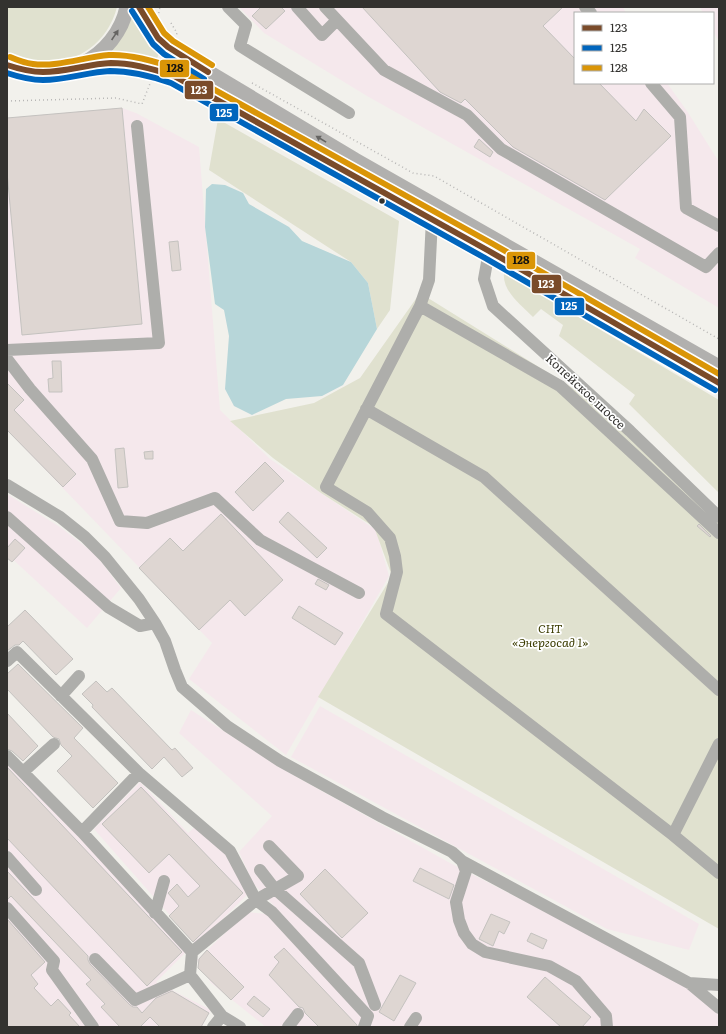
<svg xmlns="http://www.w3.org/2000/svg" width="726" height="1034" viewBox="0 0 726 1034" font-family="Literata,serif">
<style>
.industrial{fill:#f5e8ec}
.green{fill:#e0e1cf}
.water{fill:#b7d6d9}
.building{fill:#ded6d2;stroke:#c4c2bf}
.lines{fill:none;stroke-linecap:round;stroke-linejoin:round}
.path{stroke:#b7b6b5;stroke-width:1.5;stroke-dasharray:1 3;stroke-linecap:butt}
.minor{stroke:#aeaeab;stroke-width:12}
.major{stroke:#b1b0ae;stroke-width:15}
.bus-1-casing{stroke:#fff;stroke-width:9}
.bus-2-casing{stroke:#fff;stroke-width:9}
.bus-3-casing{stroke:#fff;stroke-width:9}
.bus-1{stroke:#7a4b2a;stroke-width:6}
.bus-2{stroke:#0065bd;stroke-width:6}
.bus-3{stroke:#da9507;stroke-width:6}
.oneway{fill:#656462}
.bus-dot{fill:#33322f;stroke:#fff;stroke-width:1.5}
.labels{text-anchor:middle;dominant-baseline:central;stroke-width:3.5;stroke-linejoin:round;paint-order:stroke}
.street-label{font-size:12px;fill:#33322f;stroke:#fff}
.park-label{font-size:12px;font-style:italic;fill:#3b3c00;stroke:#fff}
.line-badge{stroke:#fff;stroke-width:1.5}
.badge-label{font-size:11px;text-anchor:middle;font-weight:bold;fill:#fff}
.pale-badge-label{font-size:11px;text-anchor:middle;font-weight:bold;fill:#111}
</style>
<rect width="100%" height="100%" fill="#f2f1ec"/>
<path class="industrial" d="M239,7H623L626,13H575V83H667L687,111L719,162V308L635,258L640,249L367,96L264,33Z
M700,7H719V42L713,31V13H703Z
M122,108L136,113L199,147L220,410L270,459L376,530L389,576L286,755L189,679L212,643L7,430V118Z
M7,494L60,527L95,554L121,588L87,628L7,554Z
M320,706L699,924L689,950L607,929L291,757Z
M191,710L279,767L450,863L719,1001V1027H369L374,1015L253,883L239,852L272,816L179,733Z
M7,760L187,951L156,982L211,1010L202,1027H7Z
M140,782L188,833L196,826L228,854L248,894L196,945L94,829Z
M247,912L267,914L362,1015L359,1027H266L211,983L197,960Z"/>
<path class="green" d="M7,7H117C104,57 52,75 7,55Z
M130,14L143,36L160,52L156,60L131,55L105,56Z
M165,57L201,77L198,80L162,62Z
M218,119L399,221L390,310L377,329L368,283L351,262L209,170Z
M504,273L719,400V493L629,404L635,395L559,336L563,325L541,309L533,317C521,305 502,291 504,273Z
M420,293L595,402L719,521V929L318,697L392,576L374,527L321,493L273,458L230,421L314,403L360,378Z"/>
<path class="water" d="M212,184L225,185L243,193L249,204L289,227L302,241L351,262L368,283L377,329L343,385L322,396L286,399L252,415L234,406L225,389L229,336L224,310L215,304L205,227L206,189Z"/>
<path class="building" d="M261,7H281L285,11L266,29L252,16Z
M362,7H563L543,26L575,59V83H599L636,121L644,109L671,136L605,200L513,147L465,99L461,103L440,92Z
M122,108L142,324L22,335L7,172V118Z
M479,139L493,152L490,157L474,147Z
M178,241L181,270L172,271L169,242Z
M52,361H61L62,392H49L48,379L53,378Z
M7,383L24,400L14,410L76,474L63,487L7,430Z
M124,448L128,487L118,488L115,449Z
M153,451V459H145L144,452Z
M265,462L284,481L253,511L235,492Z
M288,512L327,548L317,558L279,522Z
M221,514L283,580L245,616L230,600L199,630L139,568L170,538L183,551Z
M699,524L711,536L710,537L697,526Z
M15,539L25,548L12,562L7,558V548Z
M318,579L329,585L326,590L315,584Z
M299,606L343,633L335,645L292,618Z
M25,610L73,659L56,675L23,641L19,645H15L7,651V627Z
M18,664L83,728L74,738L118,783L93,808L57,771L72,756L61,745L59,739L53,737L7,689V674Z
M96,681L107,692L112,688L172,750L175,748L193,768L182,777L164,757L152,769L92,707L93,705L82,694Z
M7,713L38,746L23,761L12,751L7,749Z
M7,767L182,952L147,986L7,838Z
M141,787L243,893L193,942L169,916L179,906L168,893L177,884L188,897L200,886L169,854L149,873L102,824Z
M420,868L454,885L449,899L413,881Z
M325,869L368,913L342,938L300,894Z
M7,871L88,956V960L90,964L130,1005L133,1007H137L142,1013L156,998L172,991L209,1013L201,1027H160L150,1017L140,1027H120L101,1007L105,1004L86,984L91,980L11,896L7,900Z
M491,914L510,922L504,934L499,931L493,946L479,939Z
M7,919L45,962L31,975L38,984L34,988L51,1006L58,999L71,1013L69,1015L80,1027H7Z
M531,933L547,940L543,949L527,941Z
M284,948L357,1025V1027H319L305,1013L303,1008L299,1007L269,975L279,962L274,957Z
M207,950L244,987L231,1000L198,968L199,959Z
M400,975L416,983L394,1021L379,1012Z
M545,977L591,1017L582,1027H561L527,997Z
M254,996L270,1009L263,1017L247,1004Z"/>
<g class="lines">
<path class="path" d="M158,17L160,7
M171,23L177,33L176,36
M252,83L413,173L434,176L719,339
M7,101L116,98L142,104L151,81"/>
<path class="minor" d="M228,7L246,25L240,46L349,113
M297,7L322,35L337,20
M325,7L384,70L467,115L501,149L706,267L719,253
M585,7L591,13
M651,83L680,117L686,208L719,226
M432,219L429,280L420,306L326,487L367,512L390,538L395,556L397,572L386,614L673,835L719,873
M489,251L484,279L493,306L630,431L719,517
M420,306L560,386L719,533
M7,350L159,343L137,126
M7,359L30,389L92,459L120,521L147,523L215,498L260,540L359,593
M366,409L484,477L719,690
M7,485L60,517L85,537L105,557L139,599L155,623L165,641L175,670L182,687L227,726L280,761L382,817L452,852L462,861L466,871L456,902L459,920L464,933L472,944L485,952L549,966L576,981L606,1016L607,1027
M7,517L108,607L140,626L155,623
M7,661L17,652L139,773L230,851L256,900L272,912L368,1016L364,1027
M61,696L79,676
M7,756L82,832L192,952L190,975L222,1016
M23,772L54,744
M82,832L139,773
M673,835L719,744
M7,857L36,890
M462,861L689,983L719,1008
M260,870L274,888L359,963L375,1005
M7,908L54,961L52,970L93,1027
M155,913L164,881
M192,952L256,900L298,876L269,846
M95,959L135,1000L190,975
M689,983L719,985
M213,1027L222,1016L240,1027
M288,1027L298,1014
M410,1027L416,1018"/>
<path class="major" d="M139,7C154,36 163,44 190,61L355,160L719,367
M82,64C105,53 122,31 127,7
M7,65C45,80 64,68 101,64C127,61 150,67 174,76L489,251L719,383"/>
<g class="bus-1-casing">
<path id="bus-1" d="M139,7L158,38L168,47L208,72
M7,65C19,69 31,72 43,72C66,72 88,64 111,63C133,63 154,69 174,76L489,251L719,383"/>
</g>
<g class="bus-2-casing">
<path id="bus-2" d="M132,11L153,44L164,54L204,79
M7,73C19,77 31,80 43,80C66,80 88,72 110,71C131,71 151,76 171,83L485,258L715,390"/>
</g>
<g class="bus-3-casing">
<path id="bus-3" d="M148,7L164,33L173,41L212,65
M10,57C17,60 25,63 33,64C58,67 84,57 109,55C132,54 155,61 177,69L493,244L719,374"/>
</g>
<use href="#bus-1" class="bus-1"/>
<use href="#bus-2" class="bus-2"/>
<use href="#bus-3" class="bus-3"/>
</g>
<defs><path id="oneway-solid" d="M-6-.8H1V-3.2L6.5 0L1 3.2V.8H-6Z"/></defs>
<g class="oneway">
<use href="#oneway-solid" transform="translate(115 35) rotate(-56)"/>
<use href="#oneway-solid" transform="translate(321 139) rotate(-149)"/>
</g>
<circle class="bus-dot" cx="382" cy="201" r="3.5"/>
<g class="labels">
<g class="street-label">
<text transform="translate(586 391) rotate(43)">Копейское шоссе</text>
</g>
<g class="park-label">
<text x="550" y="628">СНТ<tspan x="550" dy="14">«Энергосад 1»</tspan></text>
</g>
</g>
<g class="line-badge">
<rect x="159" y="59" width="31" height="19" rx="4" fill="#da9507"/>
<rect x="184" y="80" width="30" height="20" rx="4" fill="#7a4b2a"/>
<rect x="209" y="103" width="30" height="19" rx="4" fill="#0065bd"/>
<rect x="506" y="251" width="30" height="19" rx="4" fill="#da9507"/>
<rect x="531" y="274" width="31" height="20" rx="4" fill="#7a4b2a"/>
<rect x="554" y="297" width="31" height="19" rx="4" fill="#0065bd"/>
</g>
<g class="badge-label">
<text x="199" y="94">123</text>
<text x="224" y="117">125</text>
<text x="546" y="288">123</text>
<text x="569" y="310">125</text>
</g>
<g class="pale-badge-label">
<text x="175" y="72">128</text>
<text x="521" y="264">128</text>
</g>
<rect width="726" height="1034" fill="none" stroke="#33322f" stroke-width="16"/>
<rect x="574" y="12" width="140" height="72" fill="#ffffff" stroke="#adadac"/>
<rect x="582" y="25" width="20" height="6" fill="#7a4b2a" stroke="#adadac"/>
<text x="610" y="32" font-size="12" fill="#33322f">123</text>
<rect x="582" y="45" width="20" height="6" fill="#0065bd" stroke="#adadac"/>
<text x="610" y="52" font-size="12" fill="#33322f">125</text>
<rect x="582" y="65" width="20" height="6" fill="#da9507" stroke="#adadac"/>
<text x="610" y="72" font-size="12" fill="#33322f">128</text>
</svg>
